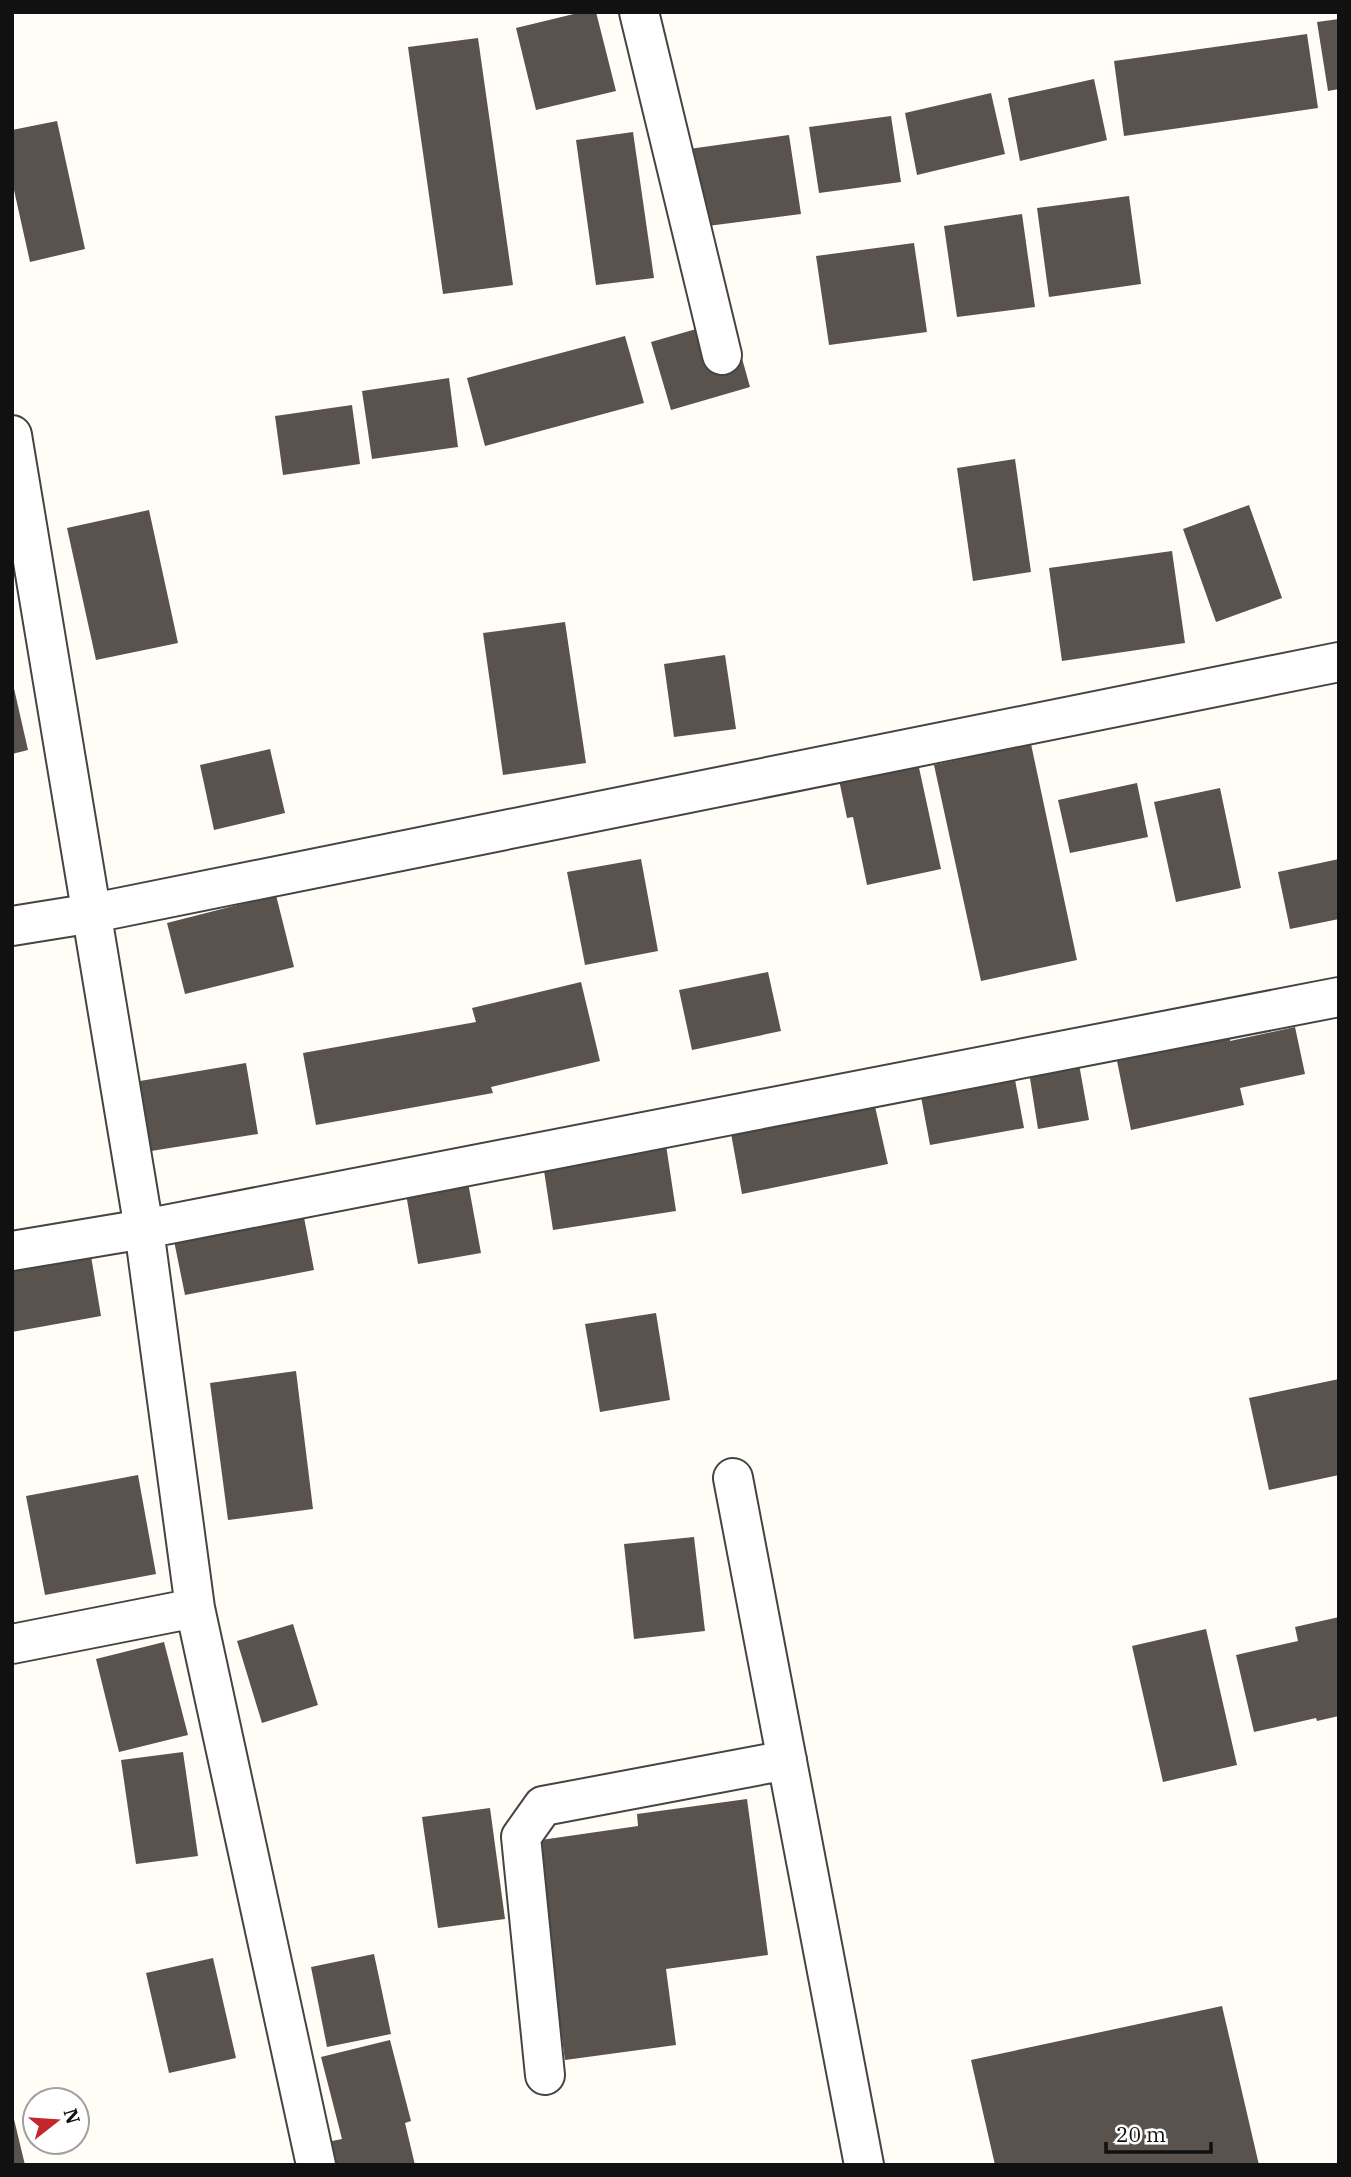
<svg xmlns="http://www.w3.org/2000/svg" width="1351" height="2177" viewBox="0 0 1351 2177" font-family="'IBM Plex Serif',serif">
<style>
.building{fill:#5a524d}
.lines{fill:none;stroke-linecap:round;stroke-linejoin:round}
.minor-casing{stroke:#444;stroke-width:42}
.minor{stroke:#fff;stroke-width:38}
</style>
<rect width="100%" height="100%" fill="#fffdf5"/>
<path class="building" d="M582,12H596L616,91L536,110L516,28Z
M1339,19V89L1328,91L1317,22Z
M1307,34L1318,108L1124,136L1114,61Z
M478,38L513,285L443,294L408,47Z
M1094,79L1107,140L1020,161L1008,98Z
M991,93L1005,154L917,175L905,113Z
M891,116L901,182L819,193L809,127Z
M57,121L85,249L30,262L12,181V130Z
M633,132L654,278L596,285L576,140Z
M789,135L801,214L700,227L689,149Z
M1129,196L1141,284L1049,297L1037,208Z
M1022,214L1035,307L957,317L944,226Z
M914,243L927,332L829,345L816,256Z
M731,319L750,387L671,410L651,342Z
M625,336L644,403L485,446L467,378Z
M449,378L458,447L372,459L362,391Z
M352,405L360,464L283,475L275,416Z
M1015,459L1031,572L973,581L957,468Z
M1249,505L1282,598L1216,622L1183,529Z
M149,510L178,643L96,660L67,528Z
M1172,551L1185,643L1062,661L1049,568Z
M565,622L586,763L503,775L483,633Z
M725,655L736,729L674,737L664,664Z
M13,684L28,750L12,754V685Z
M1031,744L1077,960L981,981L934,765Z
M270,749L285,813L214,830L200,765Z
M918,763L941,869L867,885L853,817L847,818L839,780Z
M1137,783L1148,837L1070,853L1058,800Z
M1220,788L1241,888L1176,902L1154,802Z
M641,859L658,951L585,965L567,872Z
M1339,859V919L1290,929L1278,872Z
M276,895L294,967L185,994L167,923Z
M768,972L781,1031L692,1050L679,990Z
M581,982L600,1061L491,1087L493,1093L316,1125L303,1053L476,1022L472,1008Z
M1295,1027L1305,1074L1240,1088L1244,1105L1131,1130L1117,1061L1230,1037V1041Z
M246,1063L258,1134L151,1151L140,1081Z
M1079,1064L1089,1120L1038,1129L1029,1072Z
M1013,1069L1024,1128L930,1145L919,1086Z
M874,1102L888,1164L742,1194L730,1128Z
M666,1145L676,1211L553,1230L543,1164Z
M467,1177L481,1253L418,1264L405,1188Z
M299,1191L314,1270L185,1295L169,1216Z
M87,1232L101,1316L12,1332V1244Z
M656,1313L670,1400L600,1412L585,1324Z
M296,1371L313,1509L228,1520L210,1383Z
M1339,1379V1475L1269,1490L1249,1398Z
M138,1475L156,1574L45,1595L26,1496Z
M694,1537L705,1631L634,1639L624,1544Z
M1339,1617V1716L1317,1721L1316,1718L1254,1732L1236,1655L1298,1641L1295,1627Z
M293,1624L318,1705L262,1723L237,1641Z
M1206,1629L1237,1765L1163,1782L1132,1646Z
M164,1642L188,1735L119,1752L96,1659Z
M183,1752L198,1856L136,1864L121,1760Z
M747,1799L768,1955L666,1969L676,2045L565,2060L534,1841L638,1826L637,1814Z
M490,1808L505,1919L438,1928L422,1817Z
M374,1954L391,2034L327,2047L311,1967Z
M213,1958L236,2058L169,2073L146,1973Z
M1222,2006L1259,2165H995L971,2060Z
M390,2040L411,2121L405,2123L415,2165H333L327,2142L342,2139L321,2057Z
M13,2115L25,2165H12Z"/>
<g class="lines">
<g class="minor-casing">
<path id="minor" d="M639,12L722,355
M12,435L144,1229L195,1608L316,2165
M12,926L93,913L1339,662
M12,1251L144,1229L1339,997
M733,1478L864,2165
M12,1644L195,1608
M545,2075L521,1837L543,1806L787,1760"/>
</g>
<use href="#minor" class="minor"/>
</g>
<rect width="1351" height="2177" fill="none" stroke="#111111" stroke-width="28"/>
<g transform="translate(56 2121) rotate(73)"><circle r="33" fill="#ffffff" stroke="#a0a0a0" stroke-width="2"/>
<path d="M0-5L12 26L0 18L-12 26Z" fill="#c4262e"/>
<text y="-10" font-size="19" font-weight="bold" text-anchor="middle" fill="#111111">N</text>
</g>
<path d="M1106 2142v10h105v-10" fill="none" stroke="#111111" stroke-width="3.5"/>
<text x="1116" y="2142" font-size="21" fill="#111111" stroke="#ffffff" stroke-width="5" paint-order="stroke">20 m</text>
</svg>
